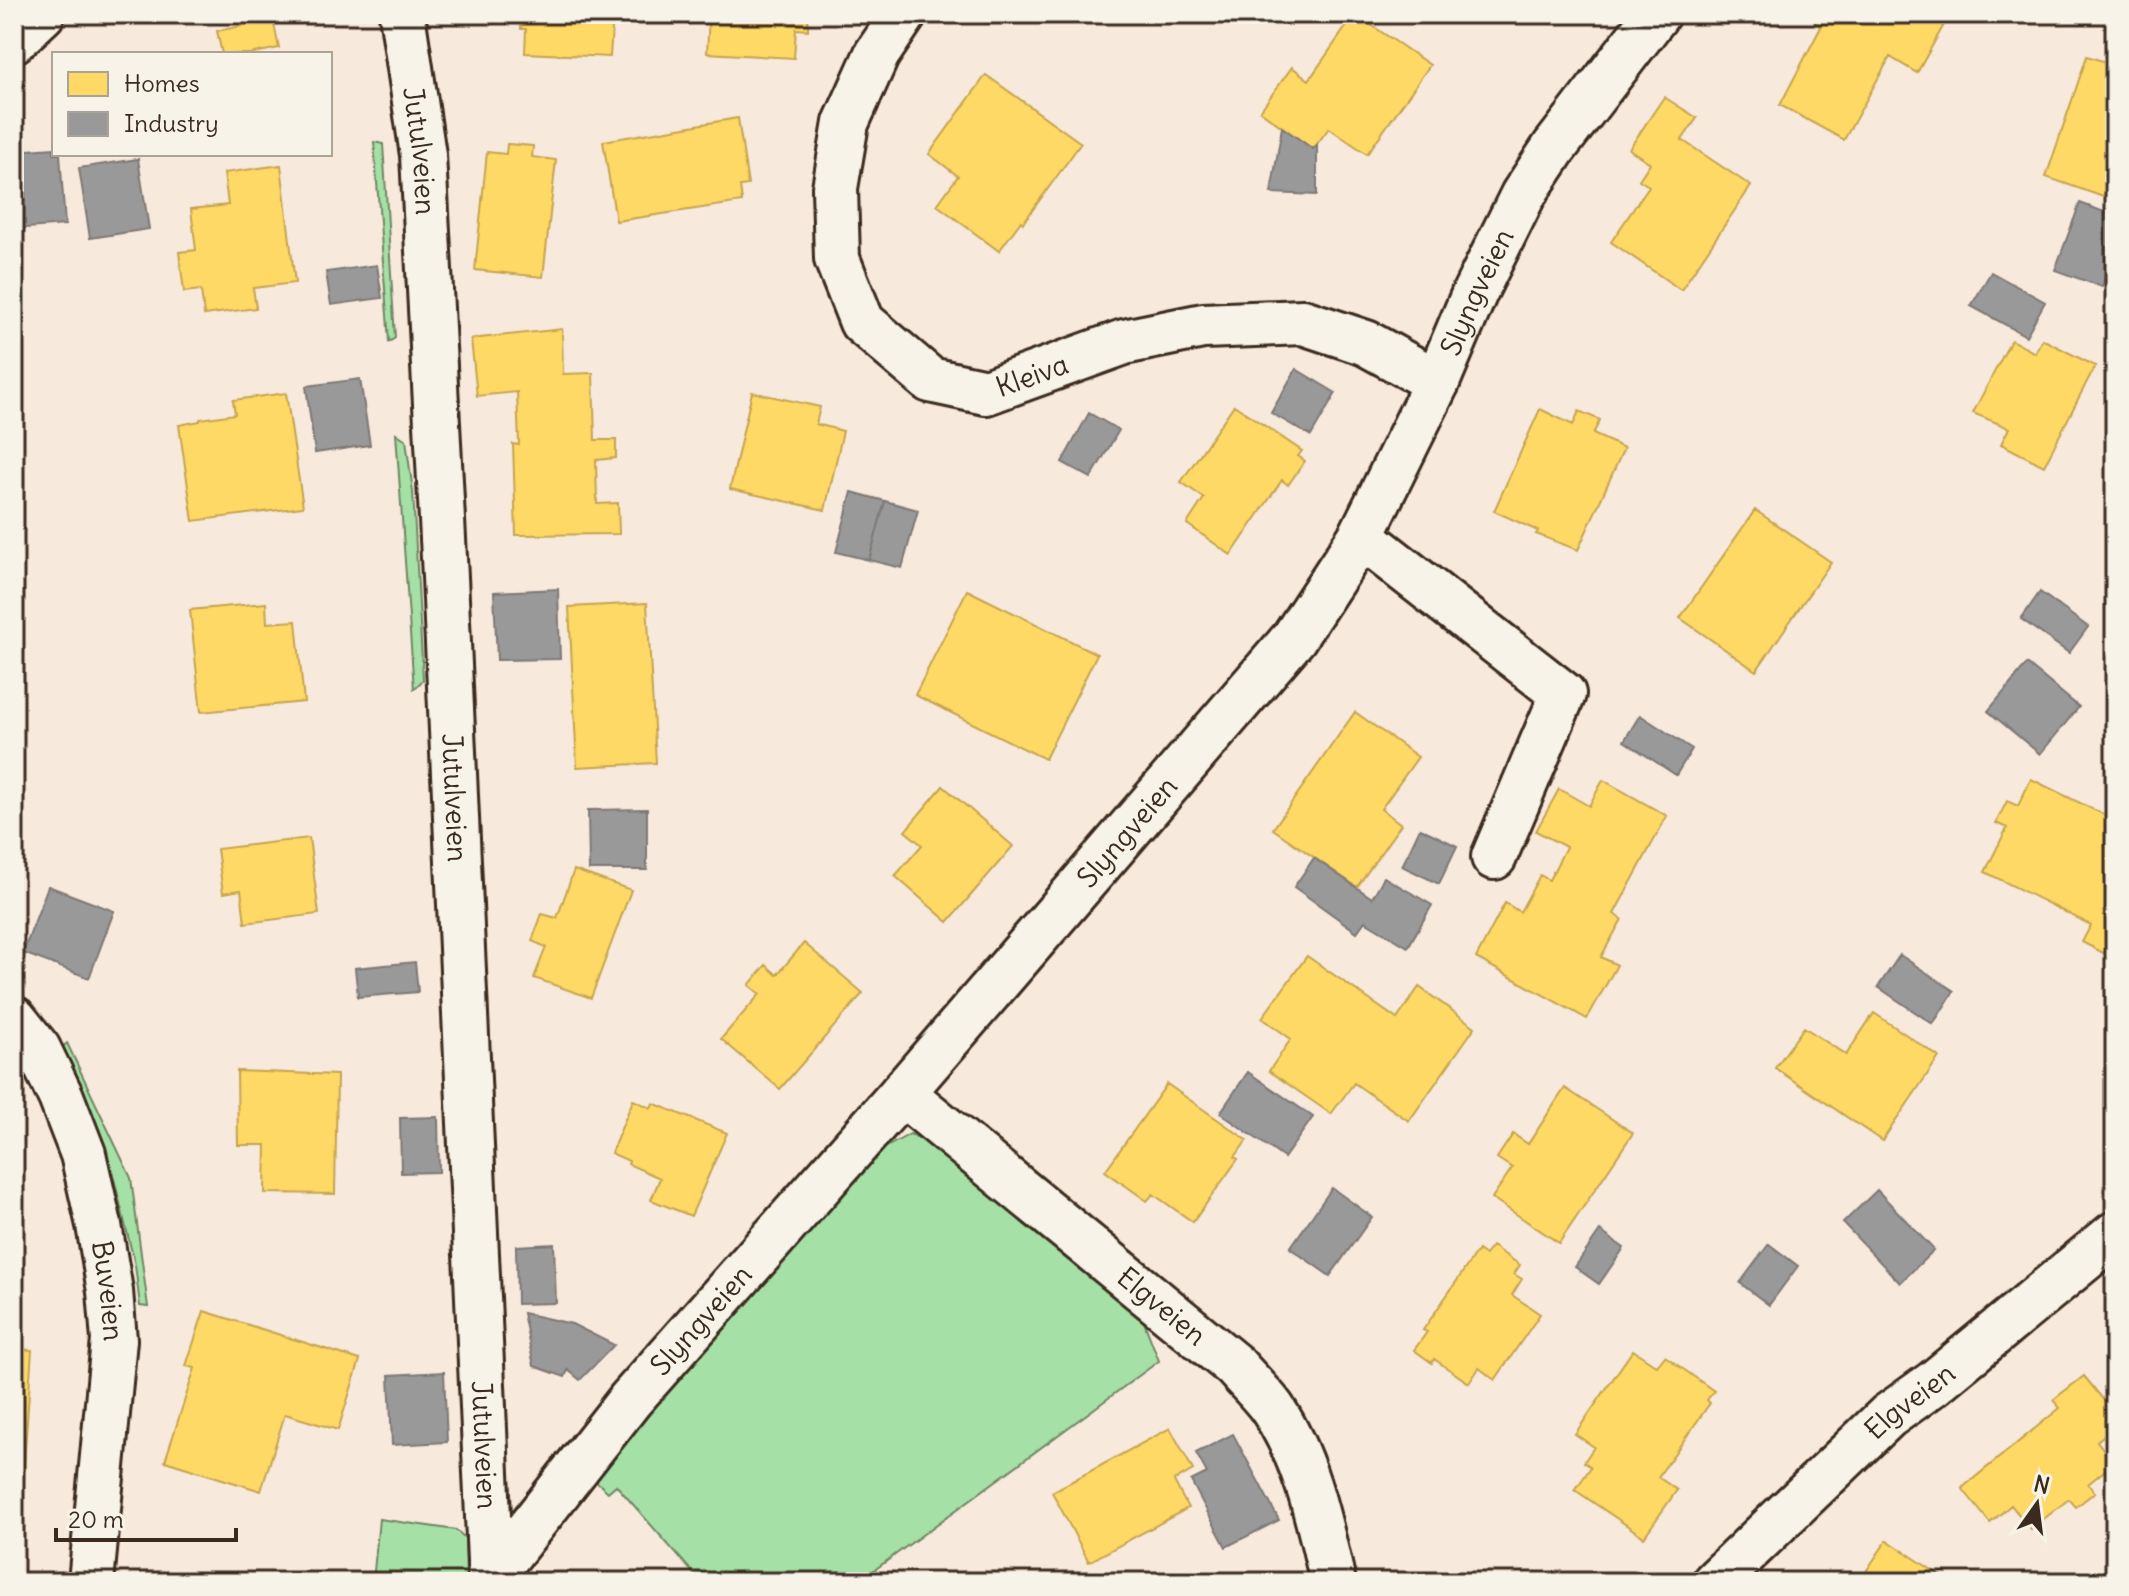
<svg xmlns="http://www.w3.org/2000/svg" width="2129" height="1596" viewBox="0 0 2129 1596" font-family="Delius,sans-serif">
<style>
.green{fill:#a5e1a7;stroke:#708662;stroke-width:2}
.homes{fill:#ffd966;stroke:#c4a450;stroke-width:2}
.industry{fill:#999;stroke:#7d7874;stroke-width:2}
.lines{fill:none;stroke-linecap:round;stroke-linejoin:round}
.street-casing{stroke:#3b2a1e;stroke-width:50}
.street{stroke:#f7f3e8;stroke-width:44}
.labels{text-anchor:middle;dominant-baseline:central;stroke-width:8;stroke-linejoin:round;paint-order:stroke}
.street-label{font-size:28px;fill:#3b2a1e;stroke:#f7f3e8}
</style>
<rect width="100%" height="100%" fill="#f8e9dd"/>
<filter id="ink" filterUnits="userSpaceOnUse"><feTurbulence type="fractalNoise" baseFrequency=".0125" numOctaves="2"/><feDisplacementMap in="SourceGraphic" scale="16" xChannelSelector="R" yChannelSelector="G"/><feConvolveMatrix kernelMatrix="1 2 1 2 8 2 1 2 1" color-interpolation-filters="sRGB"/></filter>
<g filter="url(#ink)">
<path class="green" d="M374,142L383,144L395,338L389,342Z
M396,433L406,440L413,492L423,680L414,689Z
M67,1043L131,1178L148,1307L140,1306L135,1265L111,1166L59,1050Z
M910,1134L942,1149L1140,1312L1159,1361L858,1582H701L616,1485L608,1492L595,1480L631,1434L883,1149Z
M379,1519L456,1530L465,1538L466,1582H373Z"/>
<path class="homes" d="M240,14H323L274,24L279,48L250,54H222L217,31L242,26Z
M522,14H613L610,57L525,53L526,29H521Z
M709,14H808V30L796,29L794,58L707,53Z
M1355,14L1430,65L1367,154L1329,128L1313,149L1260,111L1292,67L1309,80Z
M1819,14H1934L1946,21L1917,73L1890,57L1844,140L1780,105L1821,27L1815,23Z
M2087,56L2115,65V201L2046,177Z
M986,75L1081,143L1023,223L1021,221L999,251L937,205L958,176L929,154Z
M1664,97L1697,118L1682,140L1751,186L1681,290L1611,242L1649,186L1639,180L1650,163L1629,149Z
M738,118L748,185L740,186L742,202L616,221L603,141Z
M507,144L533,146L532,157L556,160L543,277L475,270L487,152L506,154Z
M281,165L295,283L253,288L256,308L204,315L201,290L184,292L179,252L196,250L191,209L228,205L224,173Z
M562,329L563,374L593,373L595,440H616V458L596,460L597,504L618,503L619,534L516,535L513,444L519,445L517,392L477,396L471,339Z
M2042,339L2095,366L2044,466L2001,444L2009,428L1973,413L2011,340L2035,353Z
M752,392L820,407L816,424L843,431L825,510L730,489Z
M286,393L303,507L193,521L179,425L200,421V419L235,414L233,400Z
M1234,405L1302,451L1298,456L1305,461L1288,485L1282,480L1231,555L1187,524L1204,498L1181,482Z
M1540,409L1573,425L1579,411L1600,420L1593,434L1624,448L1578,550L1536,534L1538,531L1494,511Z
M1755,510L1831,562L1756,671L1680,618Z
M967,590L1097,654L1045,759L915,695Z
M266,603L267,623L296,621L304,702L201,712L190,610Z
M647,603L656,763L577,767L569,607Z
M1355,712L1418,757L1381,809L1401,824L1357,887L1273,829Z
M2031,779L2115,820V959L2082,942L2091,925L1985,872L2007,828L1996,823L2007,801L2018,806Z
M1603,780L1667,816L1614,914L1622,919L1601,957L1617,965L1587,1019L1476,958L1505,903L1520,912L1540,875L1549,880L1566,847L1536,831L1559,789L1589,806Z
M14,782H22L24,856H14Z
M943,786L1013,846L948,922L895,876L922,845L905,831Z
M309,838L319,914L245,923L241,890L223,893L217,849Z
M574,870L631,890L591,998L534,978L546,947L532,941L542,914L557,918Z
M804,943L863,993L780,1089L721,1039L760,994L749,985L766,965L777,975Z
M1307,956L1397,1019L1419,987L1475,1027L1409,1121L1354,1083L1331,1114L1269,1071L1291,1039L1262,1018Z
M1874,1013L1939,1057L1882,1141L1775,1068L1804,1027L1846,1055Z
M237,1071L337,1075L335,1194L265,1193L266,1145H238Z
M1167,1084L1247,1140L1235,1157L1238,1159L1193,1222L1153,1194L1147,1201L1105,1171Z
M1565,1088L1633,1133L1559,1243L1492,1198L1512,1168L1497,1158L1513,1134L1528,1144Z
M633,1100L651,1108L653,1103L727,1133L691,1216L651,1200L660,1178L628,1164L629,1161L611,1153Z
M1492,1246L1520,1265L1514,1274L1522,1279L1512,1295L1540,1314L1495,1380L1479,1368L1469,1383L1434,1359L1432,1363L1414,1350L1427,1332L1423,1330L1478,1250L1485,1255Z
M204,1311L360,1360L338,1430L285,1414L261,1491L165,1461L195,1368L186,1366Z
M14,1349L32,1350L23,1478L14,1477Z
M1633,1350L1657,1366L1665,1356L1714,1391L1707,1400L1710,1403L1658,1477L1677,1490L1644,1537L1575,1490L1591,1467L1584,1462L1594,1447L1575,1434Z
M2084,1376L2115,1414V1426L2097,1441L2114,1463L2088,1484L2095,1492L2076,1507L2069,1499L2031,1529L2011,1505L1990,1523L1962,1488L2060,1408L2053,1400Z
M1170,1428L1193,1470L1174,1481L1188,1508L1089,1562L1052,1492Z
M1887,1540L1950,1582H1859Z
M965,1571L979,1582H955Z"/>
<path class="industry" d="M1282,127L1313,149L1317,145V195L1271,193Z
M54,148V154H60L65,225L14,229V151Z
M138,159L149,229L90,238L79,168Z
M2080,203L2115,216V249L2102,287L2055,270Z
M377,265L382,298L331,305L326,272Z
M1991,272L2045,302L2026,336L1971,306Z
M1296,369L1336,393L1311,436L1271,413Z
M360,379L370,445L315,453L306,386Z
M1089,413L1119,430L1091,478L1062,462Z
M852,492L885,501L869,560L836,552Z
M885,501L918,510L902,568L869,560Z
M558,589L560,659L497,660L494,592Z
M2040,592L2088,627L2069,653L2021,619Z
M2027,664L2079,707L2040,754L1988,711Z
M1640,715L1692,749L1676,775L1624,741Z
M647,809V870H589L588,810Z
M1420,828L1457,846L1439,884L1402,866Z
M1314,858L1372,898L1384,877L1432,905L1408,947L1365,921L1357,932L1294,887Z
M48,886L114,911L89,978L23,953Z
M1900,955L1954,991L1933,1024L1878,987Z
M415,962L418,992L358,997L355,968Z
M1248,1072L1313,1117L1284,1158L1220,1113Z
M438,1117L439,1172L401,1173L400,1118Z
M1332,1188L1372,1217L1330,1276L1290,1248Z
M1877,1190L1934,1250L1900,1283L1843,1223Z
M1600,1231L1624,1248L1599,1284L1575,1267Z
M554,1244L556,1303L517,1304L516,1246Z
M1769,1244L1798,1266L1769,1305L1740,1283Z
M523,1313L572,1324L614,1345L580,1380L568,1370L565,1377L534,1366Z
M444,1372L447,1442L392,1445L389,1375Z
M1233,1434L1279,1520L1226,1547L1191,1481L1207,1473L1196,1453Z"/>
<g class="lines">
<g class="street-casing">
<g id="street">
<path id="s1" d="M402,14L423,155L445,577L491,1582"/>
<path id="s2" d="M904,14L877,54L846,123L835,188L837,259L862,322L930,380L986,392L1124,342L1203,326L1303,322L1366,343L1437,382"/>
<path d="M14,40L42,14"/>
<path d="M1361,536L1563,694L1494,857"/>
<path id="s3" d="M14,1019L38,1049L61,1097L83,1154L99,1225L110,1291L114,1340L91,1582"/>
<path id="s4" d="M902,1093L1235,1366C1247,1380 1261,1393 1272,1408C1307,1460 1319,1522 1333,1582"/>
<path id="s5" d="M491,1577L630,1400L902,1093L1294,638L1361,536L1437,382L1475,292L1523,195L1554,148L1657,14"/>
<path id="s6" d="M1715,1582L1888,1416L1934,1383L2115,1234"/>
</g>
</g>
<use href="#street" class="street"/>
</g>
</g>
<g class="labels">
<g class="street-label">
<text stroke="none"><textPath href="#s1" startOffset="138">Jutulveien</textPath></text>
<text stroke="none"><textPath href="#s5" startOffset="1628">Slyngveien</textPath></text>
<text stroke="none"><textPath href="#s2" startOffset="524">Kleiva</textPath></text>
<text stroke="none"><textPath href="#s1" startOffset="786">Jutulveien</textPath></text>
<text stroke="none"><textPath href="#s5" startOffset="980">Slyngveien</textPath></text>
<text stroke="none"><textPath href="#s3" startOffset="292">Buveien</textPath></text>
<text stroke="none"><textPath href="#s4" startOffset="336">Elgveien</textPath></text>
<text stroke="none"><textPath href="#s5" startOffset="332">Slyngveien</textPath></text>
<text stroke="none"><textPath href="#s6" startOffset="266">Elgveien</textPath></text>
<text stroke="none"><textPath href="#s1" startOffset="1434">Jutulveien</textPath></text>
</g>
</g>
<rect width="2129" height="1596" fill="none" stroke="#f7f3e8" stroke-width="48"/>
<rect x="24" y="24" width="2081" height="1548" fill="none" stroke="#3b2a1e" stroke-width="3" filter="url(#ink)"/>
<rect x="52" y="52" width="280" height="104" fill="#f7f3e8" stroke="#aca397" stroke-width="2"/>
<rect x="68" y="72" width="40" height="24" fill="#ffd966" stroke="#aca397" stroke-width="2"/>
<text x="124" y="92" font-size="24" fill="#3b2a1e">Homes</text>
<rect x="68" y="112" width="40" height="24" fill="#999999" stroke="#aca397" stroke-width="2"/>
<text x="124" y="132" font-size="24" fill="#3b2a1e">Industry</text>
<g transform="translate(2037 1504) rotate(14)" stroke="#f7f3e8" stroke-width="6" paint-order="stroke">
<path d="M0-6L14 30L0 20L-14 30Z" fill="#3b2a1e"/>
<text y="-12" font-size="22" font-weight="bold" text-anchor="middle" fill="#3b2a1e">N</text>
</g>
<path d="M56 1528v12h180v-12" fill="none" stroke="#3b2a1e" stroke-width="4"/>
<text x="68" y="1528" font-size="24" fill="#3b2a1e" stroke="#f7f3e8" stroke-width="6" paint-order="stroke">20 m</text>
</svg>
